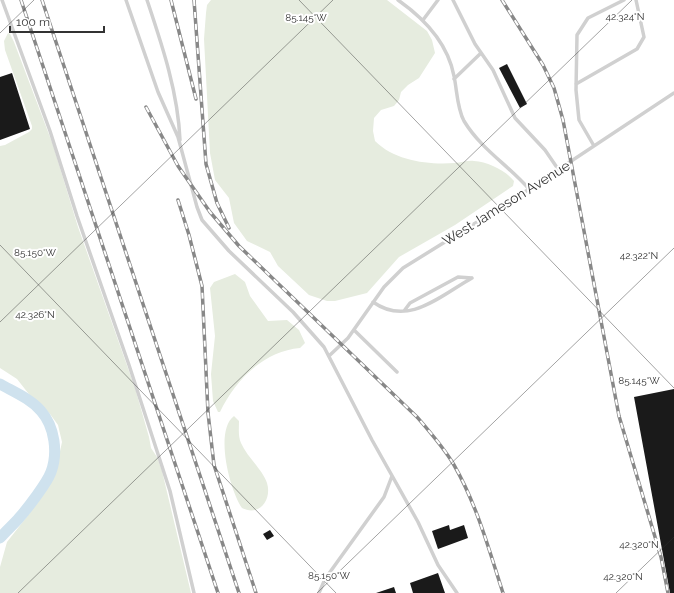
<svg xmlns="http://www.w3.org/2000/svg" width="674" height="593" viewBox="0 0 674 593" font-family="Raleway,sans-serif">
<style>
.green{fill:#e6ecdf}
.lines{fill:none;stroke-linecap:round;stroke-linejoin:round}
.river{stroke:#cfe2ee;stroke-width:11}
.building{fill:#1a1a1a}
.lane{stroke:#d0d0d0;stroke-width:3.5}
.rail-casing{stroke:#888;stroke-width:3.5}
.rail{stroke:#fff;stroke-width:2;stroke-dasharray:6;stroke-linecap:butt}
.ticks{fill:none;stroke:#333;stroke-width:1;stroke-opacity:0.45}
.labels{text-anchor:middle;dominant-baseline:central;stroke-width:4;stroke-linejoin:round;paint-order:stroke}
.street-label{font-size:14px;fill:#333;stroke:#fff}
.ticks-label{font-size:10px;text-anchor:middle;fill:#333;stroke:#fff;stroke-width:4;stroke-linejoin:round;paint-order:stroke}
</style>
<rect width="100%" height="100%" fill="#fff"/>
<path class="green" d="M211,0H387L427,31L432,40L435,53L419,78L408,85L401,92L399,100L394,106L381,110L374,118L373,131L375,141C395,161 428,165 455,163C461,163 468,160 474,161C488,162 505,170 514,181L513,186L455,225L399,257L367,293L335,301H327L309,295L278,266L270,252L247,241L234,223L229,198L215,180L210,153L204,39L206,13L207,5Z
M8,33L10,34L14,42L53,145L78,227L135,388L149,437L151,448L157,457L162,471L191,593H0V567L7,542L29,514L50,482L56,470L62,442L58,425L50,414L32,398L17,379L0,368V146L5,145L29,132L32,129V126L5,50L4,41Z
M235,274L245,282L250,296L268,321L287,320L299,330L305,343L300,348C264,351 235,380 220,412H218L213,401L211,374L215,336L210,288L214,282Z
M234,416L239,421C239,429 238,436 241,443C247,457 263,470 267,483C272,499 260,517 242,508C230,491 214,431 234,416Z"/>
<g class="lines">
<path class="river" d="M0,384C14,392 31,399 41,411C55,427 58,453 51,472C47,483 27,509 19,518C13,525 6,531 0,538"/>
</g>
<path class="building" d="M507,64L527,104L520,108L499,68Z
M12,73L30,129L0,140V77Z
M674,389V593H670L634,397Z
M449,525L450,530L464,525L468,538L438,549L432,531Z
M270,530L274,536L267,540L263,534Z
M438,573L445,593H413L410,583Z
M394,587L396,593H376Z"/>
<g class="lines">
<path class="lane" d="M2,0L50,131L77,216L129,365L170,491L194,593
M126,0L158,92L178,137L197,207L202,220L229,251L293,312L324,347L372,440L418,522L438,565L457,593
M147,0C162,45 178,92 180,140
M398,0C425,19 448,44 454,76C457,90 457,108 464,121C481,149 508,165 529,189
M453,0L475,44L493,70L515,118L545,150L558,169
M423,20L438,0
M454,79L481,53
M576,84L637,49L644,37L636,0
M594,146L579,120L576,90L577,35L588,18L624,0
M373,302C408,327 440,296 472,278
M404,311L410,303L458,277L472,278
M354,330L397,372
M330,355L348,338L384,287L403,268L511,201L674,93
M319,593L325,579L384,497L392,476"/>
<g class="rail-casing">
<path id="rail" d="M21,0L218,593
M42,0L239,593
M171,0L196,99
M194,0L206,164L217,203L229,228
M502,0L543,65L554,88L563,120L619,416L661,557L668,593
M146,107L178,166L210,212L239,246L417,417C430,432 444,448 454,465C477,505 489,550 503,593
M178,200L189,235L202,286L208,413L214,465L256,593"/>
</g>
<use href="#rail" class="rail"/>
</g>
<path class="ticks" d="M299,0L674,388M0,33L34,0M0,245L336,593M0,322L333,0M18,593L632,0M317,593L674,248M616,593L674,537"/>
<g class="labels">
<g class="street-label">
<text transform="translate(506 203) rotate(-32)">West Jameson Avenue</text>
</g>
</g>
<g class="ticks-label">
<text x="625" y="20">42.324°N</text>
<text x="306" y="21">85.145°W</text>
<text x="35" y="256">85.150°W</text>
<text x="639" y="259">42.322°N</text>
<text x="35" y="318">42.326°N</text>
<text x="639" y="384">85.145°W</text>
<text x="639" y="548">42.320°N</text>
<text x="329" y="579">85.150°W</text>
<text x="623" y="580">42.320°N</text>
</g>
<path d="M10 26v6h94v-6" fill="none" stroke="#333333" stroke-width="2"/>
<text x="16" y="26" font-size="12" fill="#333333" stroke="#ffffff" stroke-width="3" paint-order="stroke">100 m</text>
</svg>
